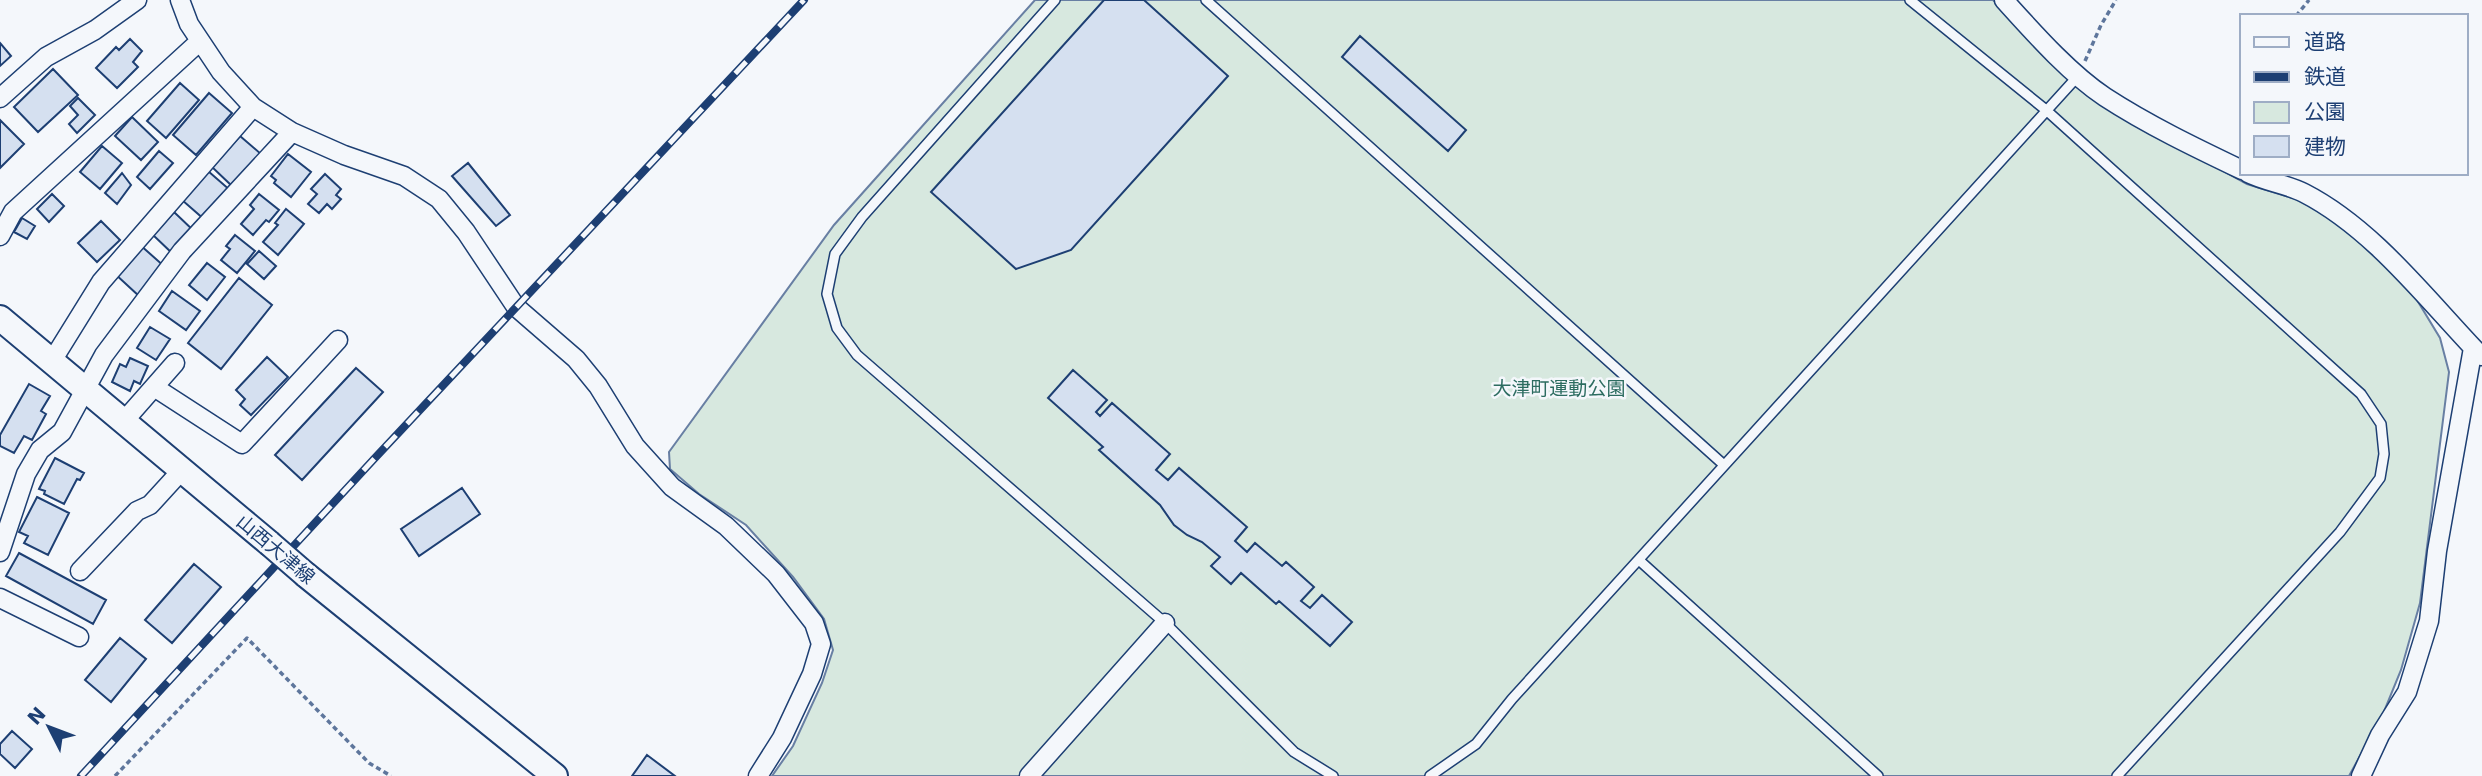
<svg xmlns="http://www.w3.org/2000/svg" width="2482" height="776" viewBox="0 0 2482 776" font-family="'DejaVu Sans','Noto Sans JP',sans-serif">
<style>
.green{fill:#d7e8df;stroke:#687fa3;stroke-width:2}
.building{fill:#d5e0f0;stroke:#1d3f73;stroke-width:2}
.lines{fill:none;stroke-linecap:round;stroke-linejoin:round}
.lane-casing{stroke:#1d3f73;stroke-width:12}
.street-casing{stroke:#1d3f73;stroke-width:21}
.secondary-casing{stroke:#1d3f73;stroke-width:28}
.path{stroke:#5e769c;stroke-width:3.5;stroke-dasharray:5 3.5;stroke-linecap:butt}
.lane{stroke:#f4f7fb;stroke-width:9}
.street{stroke:#f4f7fb;stroke-width:18}
.secondary{stroke:#f4f7fb;stroke-width:24}
.rail-casing{stroke:#1d3f73;stroke-width:8}
.rail{stroke:#f4f7fb;stroke-width:5;stroke-dasharray:16;stroke-linecap:butt}
.secondary-bridge-casing{stroke:#1d3f73;stroke-width:28;stroke-linecap:butt}
.secondary-bridge{stroke:#f4f7fb;stroke-width:24}
.labels{text-anchor:middle;dominant-baseline:central;stroke-width:5;stroke-linejoin:round;paint-order:stroke}
.park-label{font-size:19px;fill:#2c6c60;stroke:#f4f7fb}
.street-label{font-size:19px;fill:#1d3f73;stroke:#f4f7fb}
</style>
<rect width="100%" height="100%" fill="#f4f7fb"/>
<path class="green" d="M1035,0H1993L2048,60L2088,96L2247,184L2312,204L2344,224L2406,282L2440,338L2449,372L2420,603L2401,670L2383,714L2349,776H772L793,746L822,683L833,650L824,619L793,577L746,525L699,494L670,469L669,452L834,225Z"/>
<path class="building" d="M1104,0H1144L1228,76L1071,250L1016,269L931,192Z
M1360,36L1466,130L1448,151L1342,57Z
M130,39L142,51L133,62L138,67L117,88L96,68L116,47L119,50Z
M0,43L11,56L0,66Z
M53,69L78,95L38,132L14,107Z
M180,83L199,100L166,138L147,121Z
M209,93L232,113L196,155L173,135Z
M78,98L95,115L77,133L69,124L78,115L70,106Z
M132,117L158,142L141,160L115,136Z
M0,120L24,144L0,168Z
M240,136L261,154L232,186L212,167Z
M102,146L122,163L100,189L80,172Z
M159,151L173,163L150,189L137,177Z
M288,154L311,172L291,197L274,183L276,180L271,176Z
M468,163L510,215L496,226L452,176Z
M208,171L231,191L205,220L182,200Z
M122,173L131,185L117,204L105,193Z
M325,174L341,189L336,195L341,199L332,209L327,204L319,213L308,204L317,194L311,189Z
M52,194L64,206L49,222L37,209Z
M259,194L279,210L269,222L266,220L253,235L241,224L254,209L250,205Z
M286,209L304,224L278,255L263,242L278,225L275,223Z
M174,212L195,232L173,254L153,235Z
M22,218L35,226L27,239L14,232Z
M101,221L120,240L97,262L78,243Z
M235,235L255,251L237,273L221,260L230,249L226,246Z
M139,244L165,267L139,296L114,273Z
M259,251L276,266L264,279L247,264Z
M207,263L225,277L207,300L189,285Z
M239,278L272,305L221,369L188,343Z
M172,291L200,311L186,330L159,311Z
M150,327L170,339L156,360L137,348Z
M267,357L288,377L251,415L240,405L245,399L236,390Z
M130,358L148,366L140,384L134,381L130,391L112,382L120,364L126,367Z
M356,368L383,392L302,480L275,455Z
M1073,370L1107,400L1096,412L1100,416L1112,403L1170,454L1156,470L1168,480L1179,468L1247,527L1235,541L1247,552L1255,543L1282,566L1286,562L1314,587L1301,601L1310,608L1322,595L1352,622L1330,646L1279,601L1276,604L1241,573L1231,584L1211,566L1220,557L1202,542L1187,535L1174,525L1160,505L1099,450L1103,447L1048,398Z
M29,384L50,396L41,411L46,414L32,440L24,436L14,453L0,446V435Z
M55,458L84,473L80,480L77,479L64,504L44,494L45,491L39,489Z
M462,488L480,514L419,556L401,529Z
M37,497L69,513L48,555L24,543L28,536L19,532Z
M19,553L106,600L93,624L6,576Z
M194,564L221,587L172,643L145,620Z
M120,638L146,659L111,702L85,680Z
M12,731L32,749L15,768L0,754V744Z
M647,755L675,776H632Z"/>
<g class="lines">
<g class="lane-casing">
<path id="lane" d="M1055,0L862,217L835,254L827,294L837,328L857,355L1165,623L1294,752L1333,776
M1206,0L1724,465
M1910,0L2046,110L2361,394L2381,424L2384,454L2380,478L2340,532L2117,776
M1640,561L1878,776
M1430,776L1476,744L1512,699L2078,76"/>
</g>
<g class="street-casing">
<path id="street" d="M180,0L189,24L221,72L253,107L292,132L344,155L404,176L439,199L466,232L516,307L576,359L598,386L635,446L672,487L726,526L776,574L814,623L821,644L812,674L782,738L758,776
M2004,0C2033,32 2069,73 2105,97C2148,125 2196,148 2242,170
M0,98L46,57L95,30L137,0
M2248,173C2266,182 2287,184 2304,193C2374,229 2427,300 2481,356
M0,236L13,212L200,41
M52,361L101,282L253,107
M154,387L242,444L338,340
M124,421L175,363
M0,552L26,474L40,450L62,432L104,355L182,251L292,132
M80,571L137,511L150,505L182,470
M0,598L79,637
M1029,776L1165,623
M2361,776L2380,735L2407,692L2429,621L2437,551L2473,348"/>
</g>
<g class="secondary-casing">
<path id="secondary" d="M0,318L269,543
M306,575L555,776"/>
</g>
<path class="path" d="M2296,16L2309,0
M2085,61L2101,25L2116,0
M115,776L247,638L369,763L391,776"/>
<use href="#lane" class="lane"/>
<use href="#street" class="street"/>
<use href="#secondary" class="secondary"/>
<g class="rail-casing">
<path id="rail" d="M81,776L374,459L804,0"/>
</g>
<use href="#rail" class="rail"/>
<g class="secondary-bridge-casing">
<path id="secondary-bridge" d="M269,543L306,575"/>
</g>
<use href="#secondary-bridge" class="secondary-bridge"/>
</g>
<g class="labels">
<g class="park-label">
<text x="1559" y="388">大津町運動公園</text>
</g>
<g class="street-label">
<text transform="translate(276 549) rotate(40)">山西大津線</text>
</g>
</g>
<rect x="2240" y="14" width="228" height="161" fill="#f4f7fb" stroke="#9eadc5" stroke-width="2"/>
<rect x="2254" y="37" width="35" height="10" fill="#f4f7fb" stroke="#9eadc5" stroke-width="2"/>
<text x="2304" y="49" font-size="21" fill="#1d3f73">道路</text>
<rect x="2254" y="72" width="35" height="10" fill="#1d3f73" stroke="#9eadc5" stroke-width="2"/>
<text x="2304" y="84" font-size="21" fill="#1d3f73">鉄道</text>
<rect x="2254" y="102" width="35" height="21" fill="#d7e8df" stroke="#9eadc5" stroke-width="2"/>
<text x="2304" y="119" font-size="21" fill="#1d3f73">公園</text>
<rect x="2254" y="136" width="35" height="21" fill="#d5e0f0" stroke="#9eadc5" stroke-width="2"/>
<text x="2304" y="154" font-size="21" fill="#1d3f73">建物</text>
<g transform="translate(49 727) rotate(312)" stroke="#f4f7fb" stroke-width="5" paint-order="stroke">
<path d="M0-5L12 26L0 18L-12 26Z" fill="#1d3f73"/>
<text y="-10" font-size="19" font-weight="bold" text-anchor="middle" fill="#1d3f73">N</text>
</g>
</svg>
